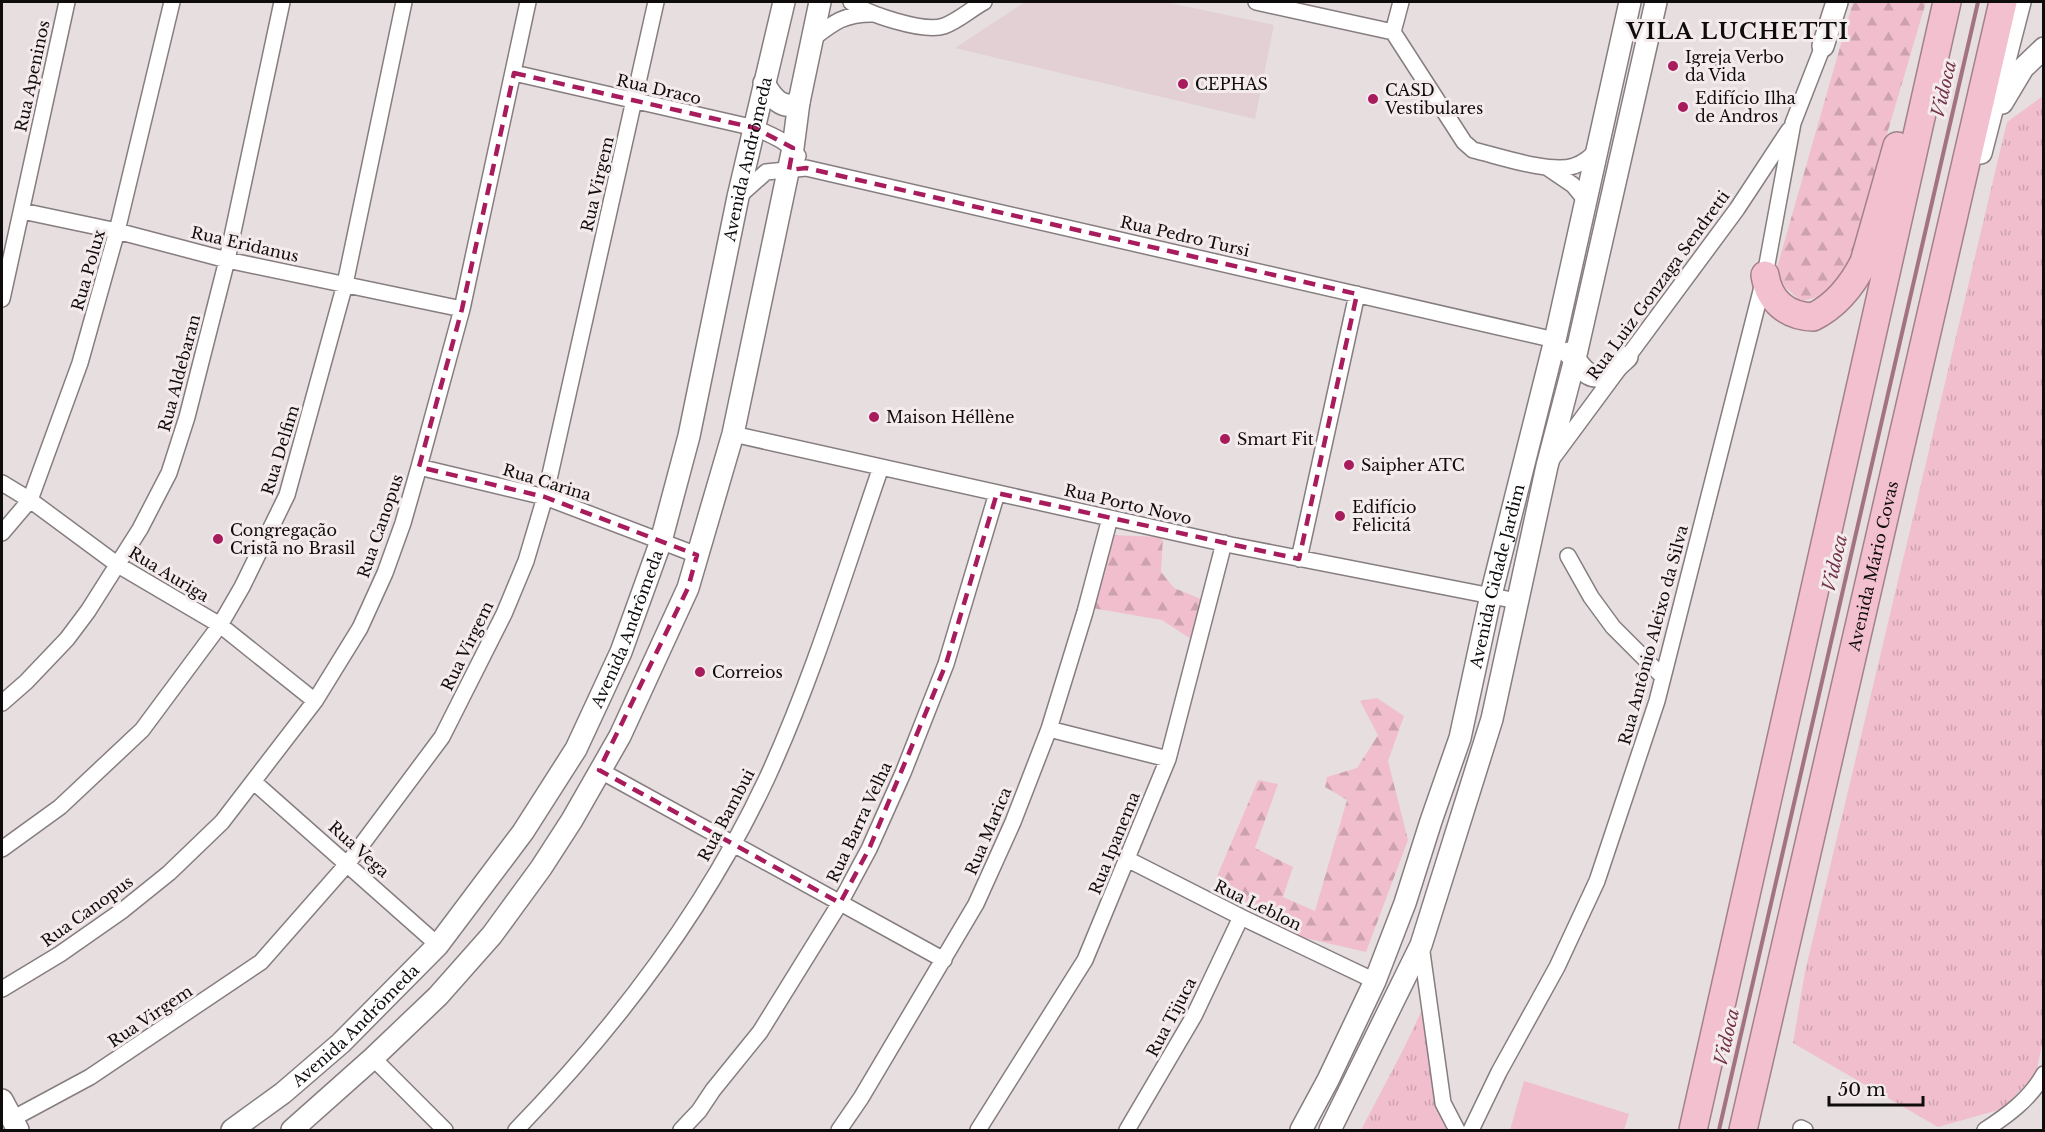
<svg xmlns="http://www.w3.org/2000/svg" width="2045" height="1132" viewBox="0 0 2045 1132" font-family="'Libre Baskerville',serif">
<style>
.built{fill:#e2d0d4}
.grass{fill:url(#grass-tufts)}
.forest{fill:url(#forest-firs)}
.green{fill:#f0becd}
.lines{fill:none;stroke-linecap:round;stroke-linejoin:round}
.stream{stroke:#a37382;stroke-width:4}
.street-casing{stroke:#867d80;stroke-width:18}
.secondary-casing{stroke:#867d80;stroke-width:24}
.highway-casing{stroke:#a3818a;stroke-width:30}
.street{stroke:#fff;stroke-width:15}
.secondary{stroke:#fff;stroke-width:21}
.highway{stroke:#f2c0ce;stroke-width:27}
.marked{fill:none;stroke:#a81b5c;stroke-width:4.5;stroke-dasharray:12 8;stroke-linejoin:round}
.poi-dot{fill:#a81b5c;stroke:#f4ebed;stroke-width:2}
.labels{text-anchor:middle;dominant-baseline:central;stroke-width:6;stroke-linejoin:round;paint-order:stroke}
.poi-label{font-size:16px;fill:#0f0c0c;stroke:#f4ebed;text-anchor:start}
.street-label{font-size:16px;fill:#0f0c0c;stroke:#f4ebed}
.water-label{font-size:18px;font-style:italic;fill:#74344b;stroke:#f4ebed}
.district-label{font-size:22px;font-weight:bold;letter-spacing:1.5px;fill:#0f0c0c;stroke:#f4ebed}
</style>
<defs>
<pattern id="grass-tufts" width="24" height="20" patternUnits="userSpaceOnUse" patternTransform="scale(1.5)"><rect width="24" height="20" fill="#f0becd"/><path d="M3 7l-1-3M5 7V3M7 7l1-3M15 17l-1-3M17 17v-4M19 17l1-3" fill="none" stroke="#cda2af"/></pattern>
<pattern id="forest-firs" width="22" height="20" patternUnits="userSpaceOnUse" patternTransform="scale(1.5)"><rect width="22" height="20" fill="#f0becd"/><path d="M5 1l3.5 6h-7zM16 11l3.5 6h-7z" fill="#cda2af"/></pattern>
</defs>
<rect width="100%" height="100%" fill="#e7dee0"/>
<path class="built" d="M1025,2H1165L1274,25L1255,119L955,48Z"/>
<path class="grass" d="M2043,96L2044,1034L2036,1074L2002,1109L1938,1127L1793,1043L1805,972L2007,122Z
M1423,1008L1446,1130H1361L1403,1050Z"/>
<path class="forest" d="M1853,2H1926L1848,266C1835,289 1827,296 1801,301L1786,288L1776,271Z
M1110,535L1163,537L1161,572L1174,588L1206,601L1191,639L1162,620L1092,608Z
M1377,698L1404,716L1388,761L1408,840L1366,952L1288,934L1216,879L1258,780L1278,784L1255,848L1293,867L1283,897L1315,911L1347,800L1325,787L1327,777L1357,768L1378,735L1360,701Z"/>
<path class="green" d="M1524,1081L1629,1114L1624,1130H1510Z"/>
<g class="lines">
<path class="stream" d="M1719,1130L1978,2"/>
<g class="street-casing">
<path id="street" d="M851,2C867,14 924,33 944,26C958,21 971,9 984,2
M1256,2L1393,32L1464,142L1473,150C1499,156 1550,174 1574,166C1584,163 1590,157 1597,150
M1393,32L1401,2
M811,40C833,23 843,14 872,14
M514,73L755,128C771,135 788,141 798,156
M1548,168L1573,185L1587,202
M738,197L766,172L806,168L1555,340
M22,211L117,231L227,260L462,309
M2,299L67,2
M733,434L1231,545L1517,601
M1552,459L1737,209L1789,130
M419,467L545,497L697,555
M2,483L30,500L118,565L220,625L315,701
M2,533L30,500L80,363L117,231L172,2
M1568,556L1591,597L1613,627L1662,676
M1299,559L1357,294
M2,703L26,682L67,639L88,611L140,529L169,473L187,417L227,260L282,2
M1049,729L1168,759
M599,770L944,960
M254,782L438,945
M2,849L60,807L142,730L220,625L242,587L287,495L345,284L404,2
M1127,859L1241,917L1375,981
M1421,945L1443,1103L1457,1130
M2,989L60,954L123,910L169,873L222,822L315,701L360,628L385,573L403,523L419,467L462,309L528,2
M373,1058L445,1130
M12,1119L90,1077L261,962L348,863L442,737L504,614L526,561L545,497L656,2
M1801,1128L1805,1130
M516,1130C616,1027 706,909 767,778C813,678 845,571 881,467
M681,1130L699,1111L713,1090L760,1032L840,903L869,849L903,773L946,664L997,493
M839,1130L861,1098L976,904L1013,822L1049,729L1085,612L1110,518
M978,1130L1085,960L1168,759L1224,543
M1127,1130L1194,1016L1241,917
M1471,1130L1499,1072L1557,967L1597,881L1657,701L1765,275L1793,123L1823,46L1824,37
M1985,1130C2008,1115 2030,1099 2044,1074"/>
</g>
<g class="secondary-casing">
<g id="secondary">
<path d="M1823,46L1837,2"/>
<path d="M764,83C771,96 782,112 799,102"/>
<path d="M2002,103L2023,68L2044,48"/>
<path d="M1981,153L2020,2"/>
<path d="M1569,353C1576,359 1581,370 1589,374C1603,382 1618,365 1627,357"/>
<path d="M2,1100L18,1130"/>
<path id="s1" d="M232,1130L283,1093L341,1043L438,945L523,832L576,749L621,652L661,541L689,436L738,197L784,2"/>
<path d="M292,1130L373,1058L438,996L492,935L541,868L572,820L620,736L688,588L733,434L793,148L799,102L820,2"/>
<path id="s2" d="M1301,1130L1328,1080L1375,981L1405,903L1431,821L1460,738L1491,595L1555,340L1630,2"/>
<path d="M1330,1130L1421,945L1492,719L1547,466L1575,359L1656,2"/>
</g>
</g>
<g class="highway-casing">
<g id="highway">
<path d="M1765,275C1769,301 1787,316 1813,317C1837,305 1852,286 1864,262L1897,146"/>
<path d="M1693,1130L1947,2"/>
<path id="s3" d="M1743,1130L2003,2"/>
</g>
</g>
<use href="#street" class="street"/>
<use href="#secondary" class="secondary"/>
<use href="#highway" class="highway"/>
</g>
<path class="marked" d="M514,73L755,128L793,148L789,170L806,168L1357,294L1299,559L997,493L946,664L869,849L840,903L599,770L688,588L697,555L545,497L419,467L462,309Z"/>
<g class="poi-dot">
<circle cx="1673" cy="66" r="6"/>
<circle cx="1183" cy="84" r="6"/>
<circle cx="1373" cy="99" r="6"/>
<circle cx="1683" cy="107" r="6"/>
<circle cx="874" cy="417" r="6"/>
<circle cx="1225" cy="439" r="6"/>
<circle cx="1349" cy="465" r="6"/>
<circle cx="1340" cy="516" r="6"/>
<circle cx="218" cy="539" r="6"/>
<circle cx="700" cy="672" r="6"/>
</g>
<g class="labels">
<g class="poi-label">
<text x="1685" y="57">Igreja Verbo<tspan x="1685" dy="18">da Vida</tspan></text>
<text x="1195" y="84">CEPHAS</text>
<text x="1385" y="90">CASD<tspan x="1385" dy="18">Vestibulares</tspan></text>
<text x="1695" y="98">Edifício Ilha<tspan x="1695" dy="18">de Andros</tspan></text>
<text x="886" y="417">Maison Héllène</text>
<text x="1237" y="439">Smart Fit</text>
<text x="1361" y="465">Saipher ATC</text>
<text x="1352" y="507">Edifício<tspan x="1352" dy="18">Felicitá</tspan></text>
<text x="230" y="530">Congregação<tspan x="230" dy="18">Cristã no Brasil</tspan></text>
<text x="712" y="672">Correios</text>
</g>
<g class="street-label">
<text transform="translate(32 76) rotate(-78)">Rua Apeninos</text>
<text transform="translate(659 89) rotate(13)">Rua Draco</text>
<text stroke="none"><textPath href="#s1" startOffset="1134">Avenida Andrômeda</textPath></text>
<text transform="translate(597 184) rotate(-77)">Rua Virgem</text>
<text transform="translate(1185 236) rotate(13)">Rua Pedro Tursi</text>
<text transform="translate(245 244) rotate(13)">Rua Eridanus</text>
<text transform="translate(88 270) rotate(-74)">Rua Polux</text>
<text transform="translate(1658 285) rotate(-54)">Rua Luiz Gonzaga Sendretti</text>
<text transform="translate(179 373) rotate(-75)">Rua Aldebaran</text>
<text transform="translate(280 450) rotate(-73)">Rua Delfim</text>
<text transform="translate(547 482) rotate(17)">Rua Carina</text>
<text transform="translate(1128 504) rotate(13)">Rua Porto Novo</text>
<text transform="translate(380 526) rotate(-71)">Rua Canopus</text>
<text stroke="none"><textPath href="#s3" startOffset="579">Avenida Mário Covas</textPath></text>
<text transform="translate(169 574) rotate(31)">Rua Auriga</text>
<text stroke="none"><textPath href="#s2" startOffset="590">Avenida Cidade Jardim</textPath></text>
<text stroke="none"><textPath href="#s1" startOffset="648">Avenida Andrômeda</textPath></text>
<text transform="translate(1653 635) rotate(-75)">Rua Antônio Aleixo da Silva</text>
<text transform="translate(467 646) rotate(-64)">Rua Virgem</text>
<text transform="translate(726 815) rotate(-62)">Rua Bambui</text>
<text transform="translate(859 822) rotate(-65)">Rua Barra Velha</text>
<text transform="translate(988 831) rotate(-67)">Rua Marica</text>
<text transform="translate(1114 843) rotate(-68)">Rua Ipanema</text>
<text transform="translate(359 849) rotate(42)">Rua Vega</text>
<text transform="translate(1258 905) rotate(26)">Rua Leblon</text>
<text transform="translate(87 911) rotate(-36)">Rua Canopus</text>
<text transform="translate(150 1016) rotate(-34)">Rua Virgem</text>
<text transform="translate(1171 1017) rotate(-62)">Rua Tijuca</text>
<text stroke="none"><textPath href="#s1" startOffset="162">Avenida Andrômeda</textPath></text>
</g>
<g class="water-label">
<text transform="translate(1944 89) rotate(-77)">Vidoca</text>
<text transform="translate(1835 563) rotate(-77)">Vidoca</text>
<text transform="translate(1727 1037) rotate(-77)">Vidoca</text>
</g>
<g class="district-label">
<text x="1738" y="31">VILA LUCHETTI</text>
</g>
</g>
<rect width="2045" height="1132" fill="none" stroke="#0f0c0c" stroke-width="6"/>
<path d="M1829 1096v9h94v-9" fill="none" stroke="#0f0c0c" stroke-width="3"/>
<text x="1838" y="1096" font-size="18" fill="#0f0c0c" stroke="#f4ebed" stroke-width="4.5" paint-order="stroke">50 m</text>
</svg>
